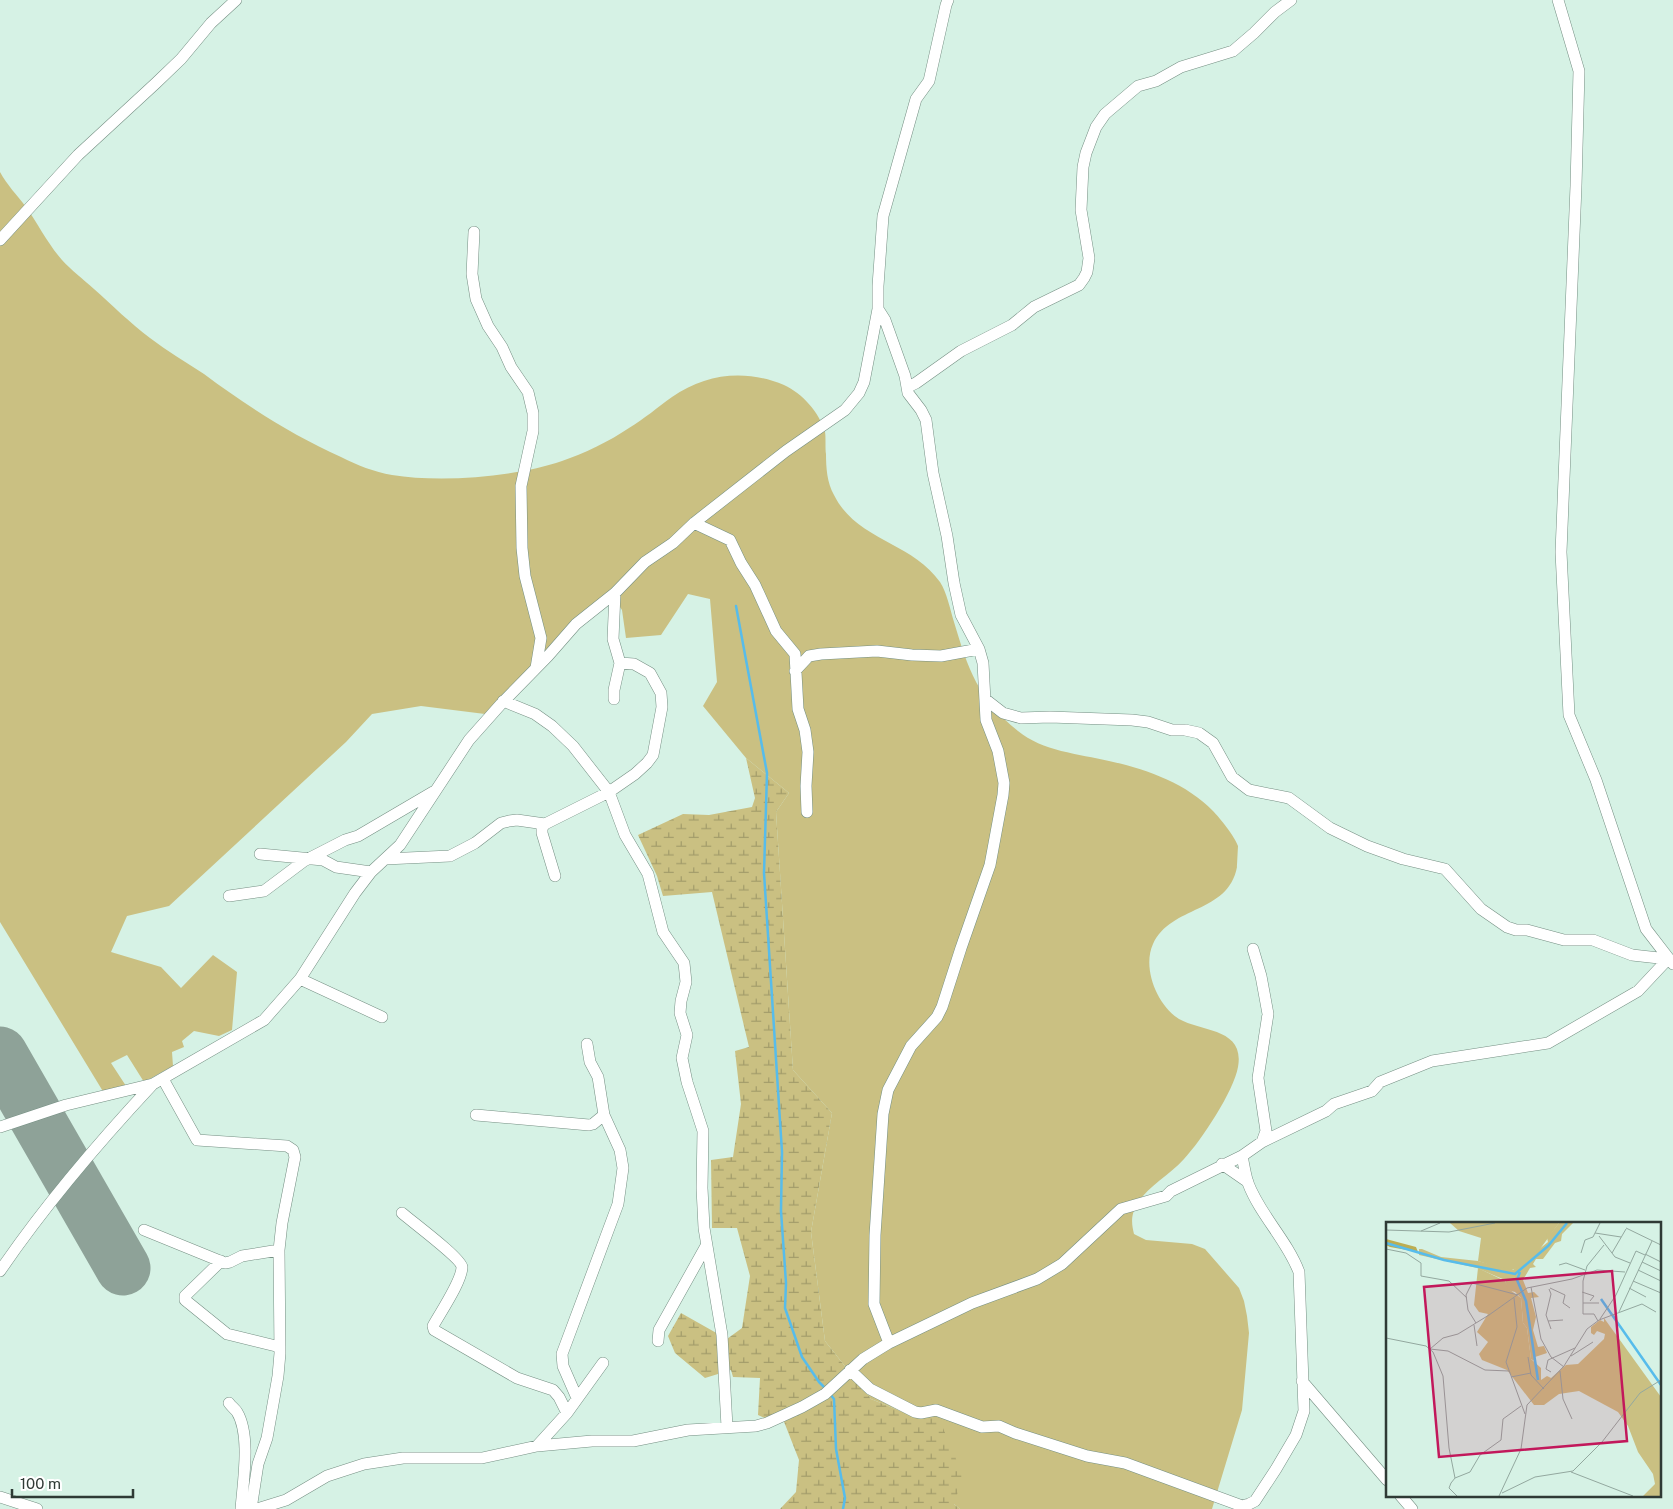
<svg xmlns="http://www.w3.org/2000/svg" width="1673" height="1509" viewBox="0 0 1673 1509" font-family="'Public Sans',sans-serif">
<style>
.green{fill:#cac082}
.wetland{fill:url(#wetland-marsh)}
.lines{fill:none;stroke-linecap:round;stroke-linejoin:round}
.stream{stroke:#57bceb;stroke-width:2.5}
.runway{stroke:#8ea298;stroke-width:55}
.minor-casing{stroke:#758f83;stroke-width:12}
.minor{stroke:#fff;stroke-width:11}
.inset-river{fill:none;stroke:#57bceb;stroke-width:2.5}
.inset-road{fill:none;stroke:#93a89f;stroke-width:1}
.view{fill:#c2185b;fill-opacity:0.15;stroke:#c2185b;stroke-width:2.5}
.inset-edge{fill:none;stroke:#2f3a35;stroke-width:2.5}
</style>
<defs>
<pattern id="wetland-marsh" width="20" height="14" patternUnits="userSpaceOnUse" patternTransform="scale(1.25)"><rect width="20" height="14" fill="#cac082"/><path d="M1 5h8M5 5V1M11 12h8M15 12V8" fill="none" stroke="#a49d6b"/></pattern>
</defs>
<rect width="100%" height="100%" fill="#d6f2e5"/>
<path class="green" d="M0,172C7,185 17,195 26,207C38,224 48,244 62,260C71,270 83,279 94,289C112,305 130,323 150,338C167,351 186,362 204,374C247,406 292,435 341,457C357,465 374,472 392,475C441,483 515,477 562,461C583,454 610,441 629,428C644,419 658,407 672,397C706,373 746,369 784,385C803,394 819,412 825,432C826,436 825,449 826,454C826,467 827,483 834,495C856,540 912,542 940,582C947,593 950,609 954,622C968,669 978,699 1018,731C1042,751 1079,754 1109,761C1146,769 1186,783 1213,811C1220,818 1235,837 1238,846C1238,848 1237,865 1237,867C1228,914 1171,905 1153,944C1142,968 1157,1005 1179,1019C1202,1032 1245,1028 1238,1067C1234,1091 1201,1141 1184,1159C1170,1175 1149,1185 1138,1203C1131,1214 1131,1222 1134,1234L1146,1240L1192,1244L1205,1249L1239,1288L1244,1301L1247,1316L1249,1333L1242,1410L1212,1509H960L954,1504L920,1419L871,1399L825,1341L811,1232L832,1113L793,1070L776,812L789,793L746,758L703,706L717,682L710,599L688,594L661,635L626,638L622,610L612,595L485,714L421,706L372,714L346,742L169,906L127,916L111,952L161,967L181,988L213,955L237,972L232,1030L219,1036L194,1031L182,1041L184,1047L172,1052L173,1066L144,1082L127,1055L111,1063L128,1089L107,1098L0,922Z"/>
<path class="wetland" d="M746,758L789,793L776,812L793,1070L832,1113L811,1232L825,1341L871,1399L920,1419L938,1416L963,1476L954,1504L960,1509H780L796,1492L799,1460L781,1414L767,1419L758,1415L760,1378L733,1377L731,1370L705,1378L675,1353L668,1336L681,1313L727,1339L742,1328L750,1276L737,1228H712L711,1160L733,1157L741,1104L735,1051L749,1047L712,892L663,896L657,876L638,835L683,814L709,815L752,807L755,798Z"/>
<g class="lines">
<path class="stream" d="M736,606L767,773L764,873L782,1152L781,1211L786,1283L785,1308L802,1357L819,1382L825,1388
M830,1394L834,1399L836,1449L845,1498L843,1509"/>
<path class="runway" d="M0,1054L123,1268"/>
<g class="minor-casing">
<path id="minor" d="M1558,0L1579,71L1576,186L1561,552L1569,715L1596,780L1646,929L1673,964
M474,232L472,274L476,299L488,326L502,347L511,367L528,392L533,413V431L521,486L522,548L525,576L541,638L536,668
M0,240L78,155L156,83L181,59L211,23L236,0
M878,309L885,320L905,376L908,393L921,410L926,420L933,473L947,536L954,583L961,615L979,649L983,663L986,720L998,751L1004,783L1003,795L990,865L961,948L942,1007L937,1017L911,1046L888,1090L883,1114L875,1235L874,1304L889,1343
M908,387L916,383L961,351L1012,325L1034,307L1079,285L1084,278L1087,272L1089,258L1081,210L1083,167L1086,153L1096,127L1105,114L1138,86L1156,81L1181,67L1233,51L1254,33L1275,12L1291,0
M694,523L730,540L741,563L755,585L776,631L795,654L798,709L805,730L808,752L806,786L807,812
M795,671L809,656L821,654L877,651L912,655L941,656L979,649
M614,699V690L620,663L613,639L615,593
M985,699L1003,713L1021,718L1050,717L1132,720L1148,722L1172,730H1185L1199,733L1213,743L1232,777L1249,790L1289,798L1330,828L1367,846L1403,859L1445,869L1481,909L1507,927L1516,930H1527L1564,940H1593L1632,955L1668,959
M503,701L535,714L552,726L573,746L609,792L625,835L648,874L663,932L684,963L686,982L681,1001L680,1013L687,1035L682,1058L687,1082L703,1131L702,1188L704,1228L722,1335L727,1427
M545,824L542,828V833L555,876
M260,854L323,860L336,867L371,872
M385,859L450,856L475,843L501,823L509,821L517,820L545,824L609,792L635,774L647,763L653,755L662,707L661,693L650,673L634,664L620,663
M229,896L264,891L304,861L345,840L358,836L433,792
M1253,949L1261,976L1268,1014L1258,1078L1266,1131L1262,1142
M300,979L382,1017
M163,1079L197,1140L287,1146L293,1150L295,1157L282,1223L279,1250L280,1353L278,1376L267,1438L258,1464L251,1509
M476,1115L589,1125L593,1124L604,1115
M0,1127L66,1105L153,1084L264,1020L300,979L355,893L371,872L400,845L469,740L501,704L548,656L576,624L615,593L645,562L673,543L694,523L786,451L845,410L859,393L864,382L878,309V286L883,216L916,99L929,81L946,5L948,0
M1222,1164L1248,1182
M402,1213C411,1221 461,1258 462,1267C462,1281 440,1313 433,1326L434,1330L517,1378L553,1390L559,1397L567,1413
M144,1230L225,1263L230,1262L242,1256L279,1250
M221,1261L185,1296V1300L227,1334L280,1347
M0,1271C45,1205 98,1143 153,1084
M658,1341L659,1330L706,1246
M850,1370L870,1389L915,1412L921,1413L936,1410L982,1427L999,1426L1015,1433L1087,1456L1125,1463L1242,1506L1249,1504L1255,1501L1276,1469L1296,1435L1304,1411L1299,1272C1287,1240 1260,1215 1248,1183C1245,1174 1244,1165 1242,1156
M1302,1381L1387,1480
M577,1398L563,1366L562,1354L618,1204L623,1168L620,1150L604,1115L598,1077L590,1062L587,1044
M229,1403C231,1406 235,1409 237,1412C251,1435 243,1482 241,1509
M537,1446L567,1413L603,1363
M1400,1495L1412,1509
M0,1497L37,1509
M257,1509L286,1500L327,1476L364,1464L403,1458H482L537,1446L592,1441H633L688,1430L756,1426L767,1423L802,1407L825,1394L863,1359L889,1343L972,1303L1037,1279L1062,1264L1121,1209L1166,1196L1171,1191L1242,1156L1262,1142L1326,1111L1334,1104L1372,1091L1380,1082L1432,1061L1548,1043L1638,991L1668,959"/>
</g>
<use href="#minor" class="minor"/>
</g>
<g transform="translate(1386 1222)">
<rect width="275" height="275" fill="#d6f2e5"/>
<path d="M64,1H173L154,27L134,45L123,49L92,39L95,16L73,9ZM92,46L119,59L124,68L135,76L137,101L141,106L145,137L155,146V158L161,154L165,156L180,143L192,142L218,117L219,112L211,109L208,113L205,111V105L214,98L218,100V96L275,175V274H257L269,262L267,252L252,230L242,204L232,190L193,169L173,172L158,183H148L121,148L96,138L93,132L102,120L91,110L102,92L93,90L88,83Z" fill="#cac082"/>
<path d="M0,17L30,25L32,30L4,25L0,23Z" fill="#bcad51"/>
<path d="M173,1H187L176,12L175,19L169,21L157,37H150L147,42L150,45L144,46L137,58L142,71L148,70L153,75L145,76L150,95L147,108L152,125L158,124L161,131L149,135L150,140L145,137L141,106L137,101L135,76L129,70L122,68L119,58L91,46L33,33V27H36L55,35L92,39L127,48L162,20L160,11H165Z" fill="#cac082"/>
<path class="inset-river" d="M0,21L58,38L129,52L162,24L181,1M134,50L131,58L140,79L152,158M215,77L275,163"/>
<path class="inset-road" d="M240,6L275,23M0,8L63,10L109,1M35,9L54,1M209,11L235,15M213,14L229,35L244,41M0,27L20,31L35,41V54L63,59L81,76M195,31L199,18L207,15L214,1M226,31L240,7M259,32L275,40M256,40L275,49M173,43L180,41L199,48M252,48L275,59M247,59L275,71M145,65L155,117L165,135L178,145M164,66L179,73L177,81L184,86M243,66L260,75M163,67L165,72L160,93L165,107M196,70L208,74L204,79M128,76L131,105L120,140L139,192M197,81H213M233,90L266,19M214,97L230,73L250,29L259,33M162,99L177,98M212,99L208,92H197V59L201,44L218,23M90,101L82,88L80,73L86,61L132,73M88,103L91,124M0,116L40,124L47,130L57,154L63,226L69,256M44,127L57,116L72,112L103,93L141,66L186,57L211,48L239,50M44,127L62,129L99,148L123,149M185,134L207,120M142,135L145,153L158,167M174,149L177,177L186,197M165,150L160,147L162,138L189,126M125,155L145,151M185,250L247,274M116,271L149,255L187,249L216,220L254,171L275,158M71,274L63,266L65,261L69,256L84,250L94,233L115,218L117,197L135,184M113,274L135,227L141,183L178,144L201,107L213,98L256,82L270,90"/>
<path class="view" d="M226,49L241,219L53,235L38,65Z"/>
<rect width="275" height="275" class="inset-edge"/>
</g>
<path d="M12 1489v8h121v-8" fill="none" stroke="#2f3a35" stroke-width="2.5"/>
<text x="20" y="1489" font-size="15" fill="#2f3a35" stroke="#ffffff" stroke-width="4" paint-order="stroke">100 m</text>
</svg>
